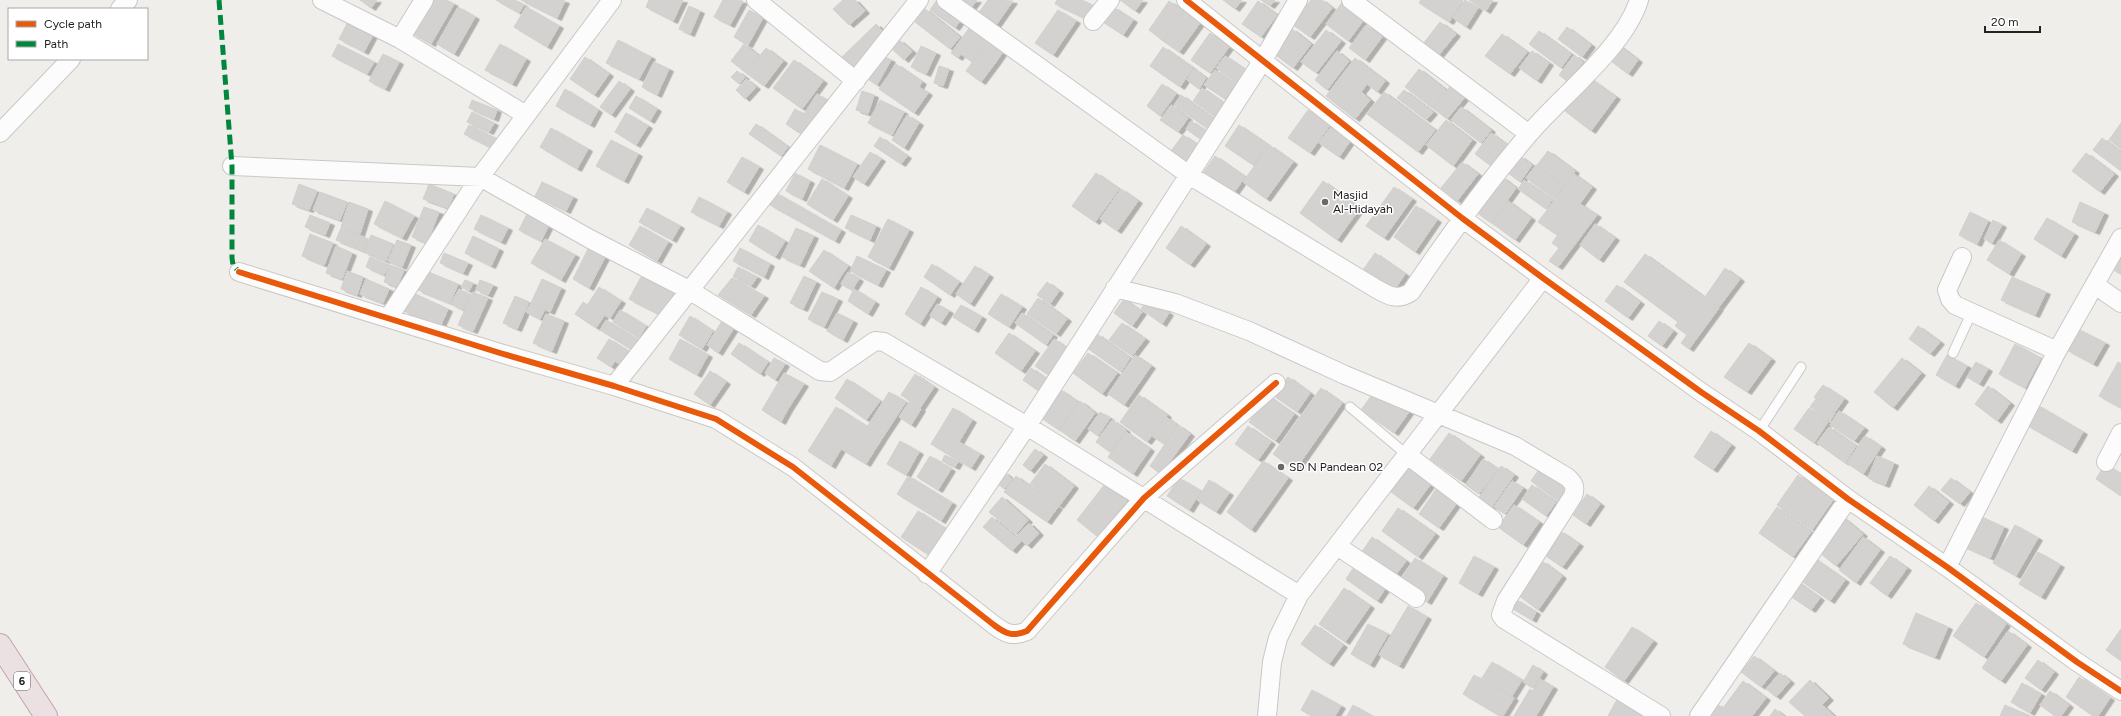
<svg xmlns="http://www.w3.org/2000/svg" width="2121" height="716" viewBox="0 0 2121 716" font-family="Figtree,sans-serif">
<style>
.building{fill:#d4d2d0;stroke:#d3cfcc;filter:url(#shadow)}
.lines{fill:none;stroke-linecap:round;stroke-linejoin:round}
.lane-casing{stroke:#c9c8c7;stroke-width:11}
.street-casing{stroke:#c9c8c7;stroke-width:20}
.highway-casing{stroke:#c5a3ad;stroke-width:24}
.lane{stroke:#fdfcfc;stroke-width:9}
.street{stroke:#fdfcfc;stroke-width:18}
.highway{stroke:#ebe1e2;stroke-width:22}
.quiet{stroke:#00873e;stroke-width:5;stroke-dasharray:10 5;stroke-linecap:butt}
.cycleway-casing{stroke:#fff;stroke-width:8}
.cycleway{stroke:#e8590c;stroke-width:6}
.poi-dot{fill:#6a6968;stroke:#fff;stroke-width:1.5}
.labels{text-anchor:middle;dominant-baseline:central;stroke-width:3;stroke-linejoin:round;paint-order:stroke}
.shield{fill:#fff;stroke:#646464;stroke-width:1}
.shield-label{font-size:11px;font-weight:bold;fill:#222}
.poi-label{font-size:12px;fill:#222;stroke:#fff;text-anchor:start}
</style>
<defs>
<filter id="shadow"><feDropShadow dx="4.5" dy="2.5" stdDeviation="0" flood-color="#0004"/></filter>
</defs>
<rect width="100%" height="100%" fill="#f0eeeb"/>
<path class="building" d="M360,0H377L371,8Z
M433,0H446L454,4L431,44L413,34Z
M496,0H515L524,5L519,13Z
M521,0H562L565,1L557,18Z
M649,0H683L673,21L646,7Z
M723,0L743,1L730,25L714,17Z
M843,0H855L865,11L849,25L833,9Z
M937,0H944L965,14L955,28L930,10Z
M959,0H977L970,9Z
M988,0L1013,1L994,28L977,15Z
M1057,0H1082L1094,6L1087,19L1055,4Z
M1120,0H1143L1135,11Z
M1223,0H1242L1235,9Z
M1261,0H1275L1270,6Z
M1311,0H1322L1332,8L1310,37L1292,24Z
M1344,0L1366,17L1348,41L1326,24Z
M1421,0H1463L1449,22L1419,3Z
M1465,0L1478,8L1466,27L1453,18Z
M1469,0H1493L1486,11Z
M1169,1L1184,12L1163,41L1149,30Z
M1258,1L1277,15L1261,37L1242,24Z
M689,6L700,11L690,34L679,29Z
M458,7L475,17L454,54L437,44Z
M526,7L559,26L547,47L514,27Z
M1113,7L1133,20L1123,35L1103,22Z
M925,9L960,37L950,49L915,22Z
M749,10L763,18L748,45L734,37Z
M1058,10L1076,21L1053,55L1035,43Z
M1184,12L1200,23L1179,52L1163,41Z
M348,22L373,35L364,52L339,39Z
M1440,22L1456,34L1438,56L1423,44Z
M973,23L991,36L972,62L961,54L958,58L951,53Z
M876,24L886,34L852,68L841,58Z
M1366,25L1382,37L1365,60L1349,48Z
M1567,27L1591,45L1582,57L1558,39Z
M1292,29L1311,44L1293,68L1273,53Z
M1326,30L1341,41L1316,73L1301,62Z
M1539,31L1571,54L1561,68L1529,44Z
M1210,33L1229,47L1210,73L1191,60Z
M1502,34L1527,52L1510,74L1485,56Z
M992,35L1007,46L996,62L980,51Z
M618,40L651,57L639,79L606,63Z
M899,40L912,51L904,60L891,48Z
M338,44L374,62L367,74L332,56Z
M500,44L526,59L512,84L485,70Z
M744,44L759,56L746,73L731,61Z
M1617,44L1638,60L1628,74L1607,58Z
M921,46L936,53L926,74L911,67Z
M1163,47L1193,68L1180,87L1150,66Z
M766,48L783,61L764,86L746,73Z
M980,51L996,62L981,82L966,71Z
M1337,51L1349,61L1327,90L1315,80Z
M1532,51L1549,63L1537,81L1519,68Z
M383,54L399,62L385,89L369,81Z
M1574,55L1583,62L1568,82L1559,75Z
M883,56L891,60L877,85L869,80Z
M1225,56L1247,71L1238,84L1216,68Z
M585,57L609,74L594,95L570,79Z
M1355,58L1385,81L1377,92L1367,84L1361,92L1370,100L1355,119L1326,96Z
M794,60L823,81L802,109L773,88Z
M654,62L669,69L657,95L642,87Z
M896,64L922,82L919,87L928,93L914,113L879,89Z
M939,66L949,69L943,86L934,83Z
M1194,69L1206,78L1199,89L1187,80Z
M1419,69L1446,90L1432,108L1405,87Z
M1215,70L1236,85L1225,99L1204,85Z
M737,71L745,77L739,84L731,77Z
M1589,78L1616,97L1591,131L1565,111Z
M746,79L756,87L745,99L736,90Z
M1455,80L1470,91L1447,119L1433,108Z
M619,81L630,89L611,115L600,107Z
M1162,84L1176,94L1160,116L1147,106Z
M1202,88L1228,106L1218,119L1193,101Z
M565,89L598,110L590,125L556,106Z
M1404,90L1433,112L1426,120L1397,98Z
M862,91L874,95L868,114L856,110Z
M1384,92L1435,130L1418,152L1367,114Z
M817,94L826,100L804,136L786,124L795,109L804,114Z
M1181,95L1215,120L1208,129L1174,105Z
M636,96L657,109L650,121L629,108Z
M472,100L497,110L494,119L469,108Z
M880,100L904,112L892,135L868,123Z
M1171,105L1188,118L1178,132L1160,120Z
M1461,107L1491,130L1481,143L1451,120Z
M1308,110L1330,125L1310,153L1288,138Z
M472,112L494,123L489,132L467,122Z
M626,113L648,126L636,145L615,132Z
M907,115L919,123L904,148L892,140Z
M1446,120L1472,140L1453,166L1426,145Z
M1191,121L1209,133L1203,141L1186,129Z
M2121,123V149L2109,140Z
M756,124L788,147L781,156L749,134Z
M469,125L501,141L496,150L464,134Z
M1239,125L1268,145L1253,165L1225,146Z
M1331,127L1351,140L1339,157L1319,143Z
M551,128L588,149L577,169L540,147Z
M1491,133L1507,145L1491,166L1475,154Z
M1183,135L1200,146L1188,163L1171,151Z
M880,137L907,156L901,164L874,146Z
M2102,138L2121,152V171L2093,150Z
M611,140L638,154L624,181L596,166Z
M820,145L857,164L844,188L808,169Z
M1269,145L1293,162L1266,199L1243,182Z
M1548,151L1575,171L1564,186L1537,165Z
M870,152L881,159L864,184L853,177Z
M2086,153L2114,174L2100,192L2072,171Z
M1215,156L1245,177L1233,194L1203,173Z
M1520,156L1532,165L1520,182L1508,173Z
M742,157L759,167L744,192L727,182Z
M1462,162L1478,174L1457,201L1441,188Z
M1536,165L1563,186L1554,199L1526,178Z
M795,173L810,181L802,199L786,191Z
M1096,173L1119,189L1095,222L1072,206Z
M1574,174L1592,187L1557,235L1538,222Z
M1502,177L1516,188L1491,223L1476,212Z
M822,179L848,196L833,220L807,204Z
M1524,180L1552,200L1546,209L1518,189Z
M1323,181L1360,208L1337,240L1300,213Z
M542,182L573,197L566,211L535,196Z
M299,184L317,191L309,210L292,204Z
M429,184L454,194L448,208L423,199Z
M1394,187L1412,199L1384,238L1366,226Z
M1121,189L1138,201L1117,231L1100,219Z
M320,192L347,202L340,220L313,210Z
M776,193L841,230L835,241L770,205Z
M699,197L727,212L719,226L691,212Z
M385,201L414,216L402,238L374,224Z
M1508,201L1531,218L1515,240L1492,223Z
M349,202L368,209L360,234L341,227Z
M2080,202L2104,213L2095,232L2072,222Z
M1580,204L1597,215L1558,267L1549,261L1559,248L1552,243Z
M1416,206L1437,220L1415,252L1394,237Z
M424,207L439,212L427,243L412,237Z
M647,208L680,226L672,240L639,222Z
M528,212L550,223L541,241L519,230Z
M1970,212L1988,221L1977,244L1959,235Z
M310,215L330,223L325,235L305,227Z
M481,215L508,228L501,242L474,229Z
M851,215L876,226L870,240L845,228Z
M2047,218L2074,234L2061,256L2034,239Z
M888,219L909,230L889,268L868,257Z
M1993,220L2002,225L1992,243L1984,239Z
M1595,224L1615,238L1599,260L1580,245Z
M758,225L785,241L775,257L749,241Z
M640,226L668,242L657,261L629,245Z
M1181,226L1206,244L1190,265L1166,248Z
M341,228L361,236L356,248L336,240Z
M796,228L814,236L800,265L782,257Z
M310,234L333,243L324,265L302,256Z
M371,235L393,244L386,261L364,252Z
M361,236L368,239L363,251L356,248Z
M473,236L499,249L491,266L465,253Z
M545,239L575,255L561,280L531,263Z
M397,240L411,245L402,267L388,261Z
M1999,240L2021,254L2009,274L1987,260Z
M336,246L352,253L342,279L326,273Z
M589,247L606,255L589,288L573,279Z
M740,248L770,264L764,277L733,261Z
M824,250L848,266L841,276L817,260Z
M444,253L468,263L463,273L440,263Z
M1375,253L1405,274L1393,292L1363,270Z
M1645,254L1719,308L1689,349L1681,343L1687,335L1675,326L1678,322L1624,282Z
M2121,255V274L2112,269Z
M857,256L886,270L878,285L850,271Z
M370,257L389,265L384,275L366,267Z
M817,260L841,276L834,288L809,271Z
M932,264L959,282L950,295L924,277Z
M390,265L404,270L397,287L384,282Z
M975,266L989,275L970,304L956,294Z
M738,267L757,277L751,286L733,277Z
M1725,268L1740,279L1719,307L1705,297Z
M347,271L363,277L357,295L341,289Z
M426,271L458,284L450,303L418,290Z
M848,272L859,279L852,290L841,284Z
M804,276L816,282L803,309L790,303Z
M641,277L674,293L662,316L629,299Z
M2012,277L2046,292L2035,315L2001,300Z
M732,278L764,296L751,315L718,295Z
M366,279L389,289L383,303L360,294Z
M542,279L561,288L550,312L531,303Z
M465,280L473,283L469,291L461,287Z
M480,280L493,285L488,295L476,290Z
M1047,282L1059,291L1050,304L1037,295Z
M1617,285L1640,302L1628,318L1605,301Z
M599,287L621,301L610,318L588,304Z
M921,287L937,297L920,324L905,314Z
M459,289L471,295L463,310L451,304Z
M854,289L875,302L868,314L848,301Z
M473,292L488,298L473,331L458,325Z
M822,292L838,299L824,327L808,319Z
M413,293L448,309L440,327L404,311Z
M1001,294L1022,307L1009,327L988,314Z
M515,296L529,302L517,329L503,323Z
M1038,298L1067,319L1056,334L1027,314Z
M1124,299L1142,312L1132,326L1114,313Z
M1148,299L1169,313L1162,324L1141,309Z
M583,302L604,316L596,328L575,314Z
M531,303L545,309L540,319L526,312Z
M937,304L949,311L941,323L930,316Z
M961,305L982,317L974,330L953,317Z
M620,310L646,326L639,338L613,322Z
M837,313L853,321L843,340L827,331Z
M1022,313L1053,335L1046,345L1015,323Z
M546,314L564,321L552,351L533,343Z
M690,316L713,331L702,349L679,335Z
M606,320L640,341L634,351L600,330Z
M722,321L734,328L718,353L707,345Z
M1659,321L1673,331L1662,346L1648,336Z
M1122,323L1145,339L1132,356L1109,340Z
M1918,326L1940,342L1930,354L1909,339Z
M2078,329L2105,343L2093,364L2067,350Z
M1009,333L1035,351L1021,371L995,353Z
M1097,334L1130,358L1121,372L1087,348Z
M609,339L631,353L623,366L615,361L611,367L597,358Z
M680,339L708,355L697,375L669,359Z
M1054,339L1070,350L1051,377L1035,366Z
M739,343L768,362L760,374L731,354Z
M1749,343L1771,359L1747,392L1724,377Z
M2015,344L2041,358L2025,388L1999,374Z
M1088,353L1117,373L1102,394L1073,373Z
M1135,355L1151,366L1124,405L1108,394Z
M1947,355L1967,366L1955,386L1936,375Z
M774,358L785,364L775,380L765,373Z
M1902,358L1921,373L1893,408L1874,392Z
M1976,362L1988,369L1979,384L1967,377Z
M2118,362L2121,364V408L2099,396Z
M1031,368L1051,382L1043,394L1023,380Z
M710,371L726,382L710,405L694,394Z
M784,373L804,384L788,409L769,398Z
M915,374L934,387L920,408L901,395Z
M1288,377L1310,393L1297,412L1274,396Z
M847,379L880,401L866,420L835,398Z
M1823,385L1844,399L1835,412L1814,397Z
M1988,386L2010,403L1997,421L1975,404Z
M1321,388L1342,403L1295,470L1273,454Z
M1059,389L1078,402L1059,430L1040,417Z
M1376,389L1409,412L1394,433L1361,410Z
M889,392L906,402L883,437L867,427Z
M1139,395L1167,415L1147,442L1120,422Z
M1268,396L1294,414L1275,441L1249,422Z
M769,398L788,409L781,422L762,410Z
M1816,399L1835,413L1830,421L1810,407Z
M1080,401L1095,413L1075,441L1060,430Z
M909,402L921,409L911,425L899,417Z
M2037,405L2083,432L2072,451L2025,424Z
M836,407L883,437L866,464L841,449L831,466L808,451Z
M953,408L972,420L959,442L980,454L971,468L931,444Z
M1809,408L1828,422L1814,443L1794,429Z
M1839,411L1864,428L1854,441L1830,425Z
M1100,412L1110,418L1098,436L1088,429Z
M1166,417L1177,425L1164,444L1152,436Z
M1112,420L1126,430L1110,452L1096,442Z
M1178,425L1190,434L1161,474L1150,466Z
M1248,426L1271,442L1258,460L1235,444Z
M1829,427L1856,446L1845,463L1817,443Z
M1711,431L1731,445L1713,470L1694,457Z
M1126,432L1150,449L1133,474L1108,457Z
M1449,433L1480,455L1461,481L1430,459Z
M1865,436L1881,447L1863,474L1847,463Z
M900,441L919,452L906,475L887,464Z
M1035,449L1043,455L1030,471L1023,465Z
M945,455L958,462L955,467L942,461Z
M930,456L951,469L938,490L917,477Z
M1877,456L1894,463L1885,485L1868,478Z
M1483,459L1498,469L1479,494L1466,485Z
M1263,461L1288,478L1251,530L1227,512Z
M1045,464L1074,486L1059,506L1030,484Z
M2105,464L2121,474V496L2096,479Z
M1410,465L1433,481L1413,508L1391,492Z
M1542,465L1573,486L1561,503L1531,481Z
M1501,466L1514,475L1491,508L1478,499Z
M1004,472L1012,479L1004,489L996,482Z
M1798,475L1833,500L1812,530L1777,505Z
M908,476L952,503L941,521L897,494Z
M1016,476L1058,507L1047,522L1004,492Z
M1179,478L1201,491L1189,510L1167,496Z
M1951,478L1970,492L1960,504L1941,490Z
M1209,480L1229,493L1216,512L1197,500Z
M1512,481L1523,488L1505,514L1494,507Z
M1105,484L1127,501L1098,537L1077,520Z
M1439,485L1459,500L1439,528L1419,514Z
M1532,485L1556,502L1546,516L1522,499Z
M1929,486L1949,502L1934,521L1914,505Z
M1587,494L1600,504L1586,524L1573,515Z
M1002,497L1028,520L1016,534L989,512Z
M1514,505L1539,522L1523,545L1498,527Z
M1777,507L1811,532L1793,557L1759,533Z
M1398,508L1435,534L1418,557L1382,531Z
M918,511L946,529L929,555L901,537Z
M1975,514L2004,527L1990,558L1961,545Z
M992,517L1021,541L1012,551L983,527Z
M1842,517L1863,534L1836,566L1815,549Z
M1029,523L1039,533L1027,546L1017,536Z
M2015,525L2038,538L2016,576L1993,563Z
M1560,531L1579,544L1562,567L1543,554Z
M1372,537L1406,561L1392,580L1359,556Z
M1863,537L1880,550L1856,583L1839,570Z
M2038,552L2060,565L2041,597L2019,584Z
M1474,556L1494,567L1478,594L1459,583Z
M1890,556L1907,568L1887,596L1870,583Z
M1812,557L1845,580L1830,601L1797,578Z
M1415,558L1443,576L1427,602L1398,584Z
M1542,561L1562,576L1538,610L1518,595Z
M1356,564L1387,586L1377,601L1346,579Z
M1795,580L1820,598L1811,610L1786,593Z
M1344,588L1370,606L1345,642L1319,624Z
M1515,599L1536,612L1532,620L1510,607Z
M1976,603L2006,624L1984,657L1953,636Z
M1408,606L1427,617L1399,666L1379,655Z
M1916,613L1948,627L1935,657L1903,644Z
M1368,624L1388,634L1370,665L1351,654Z
M1315,625L1343,645L1329,664L1301,644Z
M1632,627L1653,641L1624,681L1605,667Z
M2121,629V661L2106,650Z
M2008,631L2027,645L2001,681L1982,668Z
M1754,656L1774,671L1761,687L1741,672Z
M2038,660L2054,672L2041,690L2025,678Z
M1492,662L1522,680L1512,696L1482,678Z
M1533,665L1543,672L1533,688L1523,682Z
M1780,673L1790,681L1776,697L1766,689Z
M1474,675L1514,698L1503,716H1500L1463,694Z
M2079,677L2110,698L2098,716H2093L2066,697Z
M1540,679L1553,687L1536,716H1514L1530,689L1533,691Z
M1810,680L1829,698L1822,705L1834,716H1805L1789,702Z
M1743,681L1766,698L1752,716H1707L1717,704L1723,708Z
M2022,683L2041,694L2030,713L2011,702Z
M1312,690L1341,706L1335,716H1313L1301,710Z
M2050,691L2069,705L2061,716H2055L2040,705Z
M1620,694L1659,716H1608Z
M1353,705L1372,716H1347Z
M2005,705L2028,715L2027,716H2000Z
M1775,709L1784,716H1770Z"/>
<g class="lines">
<g class="lane-casing">
<path id="lane" d="M1953,353L1971,314
M1350,407L1406,454
M1759,431L1801,367"/>
</g>
<g class="street-casing">
<path id="street" d="M322,0L400,39L526,115
M756,0L856,81
M946,0L1189,175L1375,288C1389,296 1397,301 1411,292C1448,237 1486,184 1529,134C1562,95 1624,48 1639,0
M1186,0L1462,218L1543,278L1701,392L1759,431L1848,499L1947,567L2077,662L2121,691
M1351,0L1529,134
M120,9L128,0
M1093,21L1110,0
M400,39L424,0
M0,133L71,59
M232,166L480,177L590,239L689,290L820,371L830,372L875,341L884,342L1027,426L1299,595
M1962,257L1947,290L1950,299L1955,305L2057,351
M239,272L500,353L614,386L716,419L793,467L994,625C1006,634 1013,637 1027,631L1144,498L1276,383
M2095,285L2121,303
M1115,288L1175,303L1249,331L1345,375L1515,446L1567,477C1574,483 1576,487 1573,496L1506,601L1501,615L1504,619L1661,716
M389,317L480,177L612,0
M614,386L919,0
M1406,454L1493,520
M2106,462L2121,433
M1337,546L1416,598
M1947,567L2057,351L2121,238
M927,574L1027,426L1263,60L1298,0
M1267,716L1272,662L1278,638L1299,595L1543,278
M1699,716L1848,499"/>
</g>
<g class="highway-casing">
<path id="highway" d="M0,645L46,716"/>
</g>
<use href="#lane" class="lane"/>
<use href="#street" class="street"/>
<use href="#highway" class="highway"/>
<path class="quiet" d="M219,0L232,166V258L233,265L239,272"/>
<g class="cycleway-casing">
<path id="cycleway" d="M1186,0L1462,218L1543,278L1701,392L1759,431L1848,499L1947,567L2077,662L2121,691
M239,272L500,353L614,386L716,419L793,467L994,625C1006,634 1013,637 1027,631L1144,498L1276,383"/>
</g>
<use href="#cycleway" class="cycleway"/>
</g>
<g class="poi-dot">
<circle cx="1325" cy="202" r="4"/>
<circle cx="1281" cy="467" r="4"/>
</g>
<g class="labels">
<rect class="shield" x="14" y="672" width="16" height="18" rx="3"/>
<g class="shield-label">
<text x="22" y="681">6</text>
</g>
<g class="poi-label">
<text x="1333" y="195">Masjid<tspan x="1333" dy="14">Al-Hidayah</tspan></text>
<text x="1289" y="467">SD N Pandean 02</text>
</g>
</g>
<rect x="8" y="8" width="140" height="52" fill="#ffffff" stroke="#a7a7a7"/>
<rect x="16" y="21" width="20" height="6" fill="#e8590c" stroke="#a7a7a7"/>
<text x="44" y="28" font-size="12" fill="#222222">Cycle path</text>
<rect x="16" y="41" width="20" height="6" fill="#00873e" stroke="#a7a7a7"/>
<text x="44" y="48" font-size="12" fill="#222222">Path</text>
<path d="M1985 26v6h55v-6" fill="none" stroke="#222222" stroke-width="2"/>
<text x="1991" y="26" font-size="12" fill="#222222" stroke="#ffffff" stroke-width="3" paint-order="stroke">20 m</text>
</svg>
